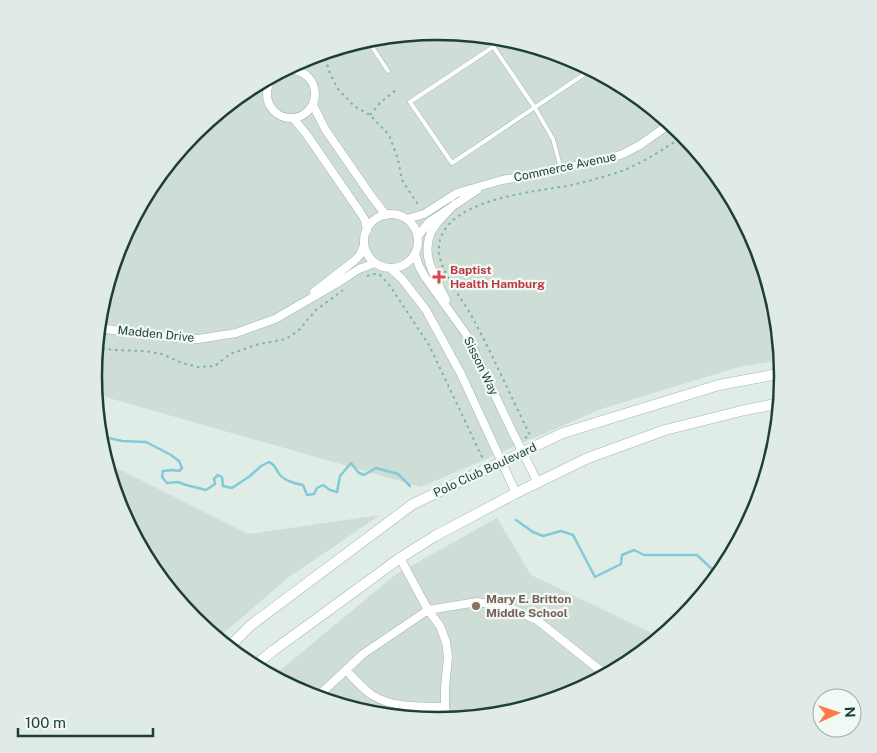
<svg xmlns="http://www.w3.org/2000/svg" width="877" height="753" viewBox="0 0 877 753" font-family="'Public Sans',sans-serif">
<style>
.built{fill:#ceddd6}
.lines{fill:none;stroke-linecap:round;stroke-linejoin:round}
.stream{stroke:#81cad8;stroke-width:2.5}
.lane-casing{stroke:#a2b5ae;stroke-width:5}
.street-casing{stroke:#a2b5ae;stroke-width:9}
.secondary-casing{stroke:#9dbab0;stroke-width:11}
.path{stroke:#7cb4a3;stroke-width:2;stroke-dasharray:2.5 4;stroke-linecap:butt}
.lane{stroke:#fff;stroke-width:4}
.street{stroke:#fff;stroke-width:8}
.secondary{stroke:#fff;stroke-width:10}
.health-dot{fill:#e0444e;stroke:#f1f9f5;stroke-width:2}
.education-dot{fill:#8d6e63;stroke:#f1f9f5;stroke-width:2}
.labels{text-anchor:middle;dominant-baseline:central;stroke-width:4.5;stroke-linejoin:round;paint-order:stroke}
.street-label{font-size:12px;fill:#1e3f36;stroke:#f1f9f5}
.health-label{font-size:12px;font-weight:bold;fill:#be3a42;stroke:#f1f9f5;text-anchor:start}
.education-label{font-size:12px;font-weight:bold;fill:#785e54;stroke:#f1f9f5;text-anchor:start}
.rim{fill:none;stroke:#1e3f36;stroke-width:2.5}
</style>
<rect width="100%" height="100%" fill="#e0ede7"/>
<path class="built" d="M439,31L506,38L571,58L631,90L683,133L726,185L758,245L777,309L782,360L739,367L601,409L421,487L95,394L93,376L100,309L120,244L152,184L195,132L247,89L307,57L371,38Z
M105,462L248,534L380,515L289,577L217,639L194,620L151,568L119,508Z
M497,518L531,575L662,638L630,664L570,696L506,715L438,722L371,715L306,695L272,677L395,575Z"/>
<g class="lines">
<path class="stream" d="M97,416L100,419L102,433L109,438L122,441L146,442L171,455L179,461L182,468L179,471L172,470L163,471L162,477L167,483L178,482L186,485L206,490L215,484L214,479L218,475L222,477L223,486L232,488L250,476L261,466L269,462C276,465 275,469 280,475C284,480 295,484 303,485L307,495L314,494L317,488L323,485L330,490L337,492L340,476L351,463L359,473L364,475L376,468L398,474L410,486
M516,520L533,532L543,536L561,531L573,535L595,577L621,564L622,555L634,550L644,555H697L714,571L718,578"/>
<g class="lane-casing">
<path id="lane" d="M486,36L535,108L553,139L561,169
M367,39L388,71
M493,47L410,102L452,163L592,69"/>
</g>
<g class="street-casing">
<path id="street" d="M267 94a24 24 0 1 1 48 0a24 24 0 1 1-48 0Z
M313,105L325,129L372,197L386,215
M293,118L307,135L360,212L365,220L367,230
M364 241a27 27 0 1 1 54 0a27 27 0 1 1-54 0Z
M407,219L424,214L457,193L502,180L538,174L604,160L623,154L640,145L671,123
M418,236L429,222L477,190
M415,254L419,266L425,277L466,334L511,429L538,483
M391,269L402,279L426,310L461,374L516,493
M314,292L354,261L360,255L364,245
M446,300C435,277 418,252 434,227C440,219 448,211 455,204
M98,328L175,338L198,339L236,333L275,319L339,282L359,269L375,263
M400,558L428,610L440,626L446,642L448,657L445,688V707L448,721
M198,623L199,624
M346,670C354,679 362,688 372,695C392,708 422,707 445,707
M316,698L363,654L428,610L477,602L508,607L537,620L601,671L608,675"/>
</g>
<g class="secondary-casing">
<path id="secondary" d="M228,648L251,625L413,504L563,433L719,385L783,373
M253,667L274,650L400,558L435,536L516,493L588,458L665,430L745,410L781,403"/>
</g>
<path class="path" d="M324,52L329,71L337,88L354,106L370,115L389,135L398,159L402,180L419,206
M370,115L380,103L396,90
M367,276L374,274H379L390,286L429,345L484,461
M96,346L112,350L144,351L162,354L182,363L198,367L215,366L230,354L259,344L286,339L299,330L315,311L343,290
M525,438L530,435C510,395 492,353 470,313C460,297 441,271 439,253C434,199 536,192 572,185C588,181 604,177 619,172C643,163 664,149 685,135"/>
<use href="#lane" class="lane"/>
<use href="#street" class="street"/>
<use href="#secondary" class="secondary"/>
</g>
<path class="health-dot" d="M436.5 269.5h5v5h5v5h-5v5h-5v-5h-5v-5h5z"/>
<circle class="education-dot" cx="476" cy="606" r="5"/>
<g class="labels">
<g class="street-label">
<text transform="translate(565 167) rotate(-12)">Commerce Avenue</text>
<text transform="translate(156 334) rotate(6)">Madden Drive</text>
<text transform="translate(481 366) rotate(64)">Sisson Way</text>
<text transform="translate(485 470) rotate(-25)">Polo Club Boulevard</text>
</g>
<g class="health-label">
<text x="450" y="270">Baptist<tspan x="450" dy="14">Health Hamburg</tspan></text>
</g>
<g class="education-label">
<text x="486" y="599">Mary E. Britton<tspan x="486" dy="14">Middle School</tspan></text>
</g>
</g>
<path d="M0 0H877V753H0ZM102 376a336 336 0 1 1 672 0a336 336 0 1 1-672 0Z" fill="#e0eae6" fill-rule="evenodd"/>
<path class="rim" d="M102 376a336 336 0 1 1 672 0a336 336 0 1 1-672 0Z"/>
<g transform="translate(837 713) rotate(87)"><circle r="24" fill="#f1f9f5" stroke="#9dafa9"/>
<path d="M0-4L9 19L0 12L-9 19Z" fill="#ff784b"/>
<text y="-8" font-size="14" font-weight="bold" text-anchor="middle" fill="#1e3f36">N</text>
</g>
<path d="M18 728v8h135v-8" fill="none" stroke="#1e3f36" stroke-width="2.5"/>
<text x="25" y="728" font-size="15" fill="#1e3f36" stroke="#f1f9f5" stroke-width="4" paint-order="stroke">100 m</text>
</svg>
